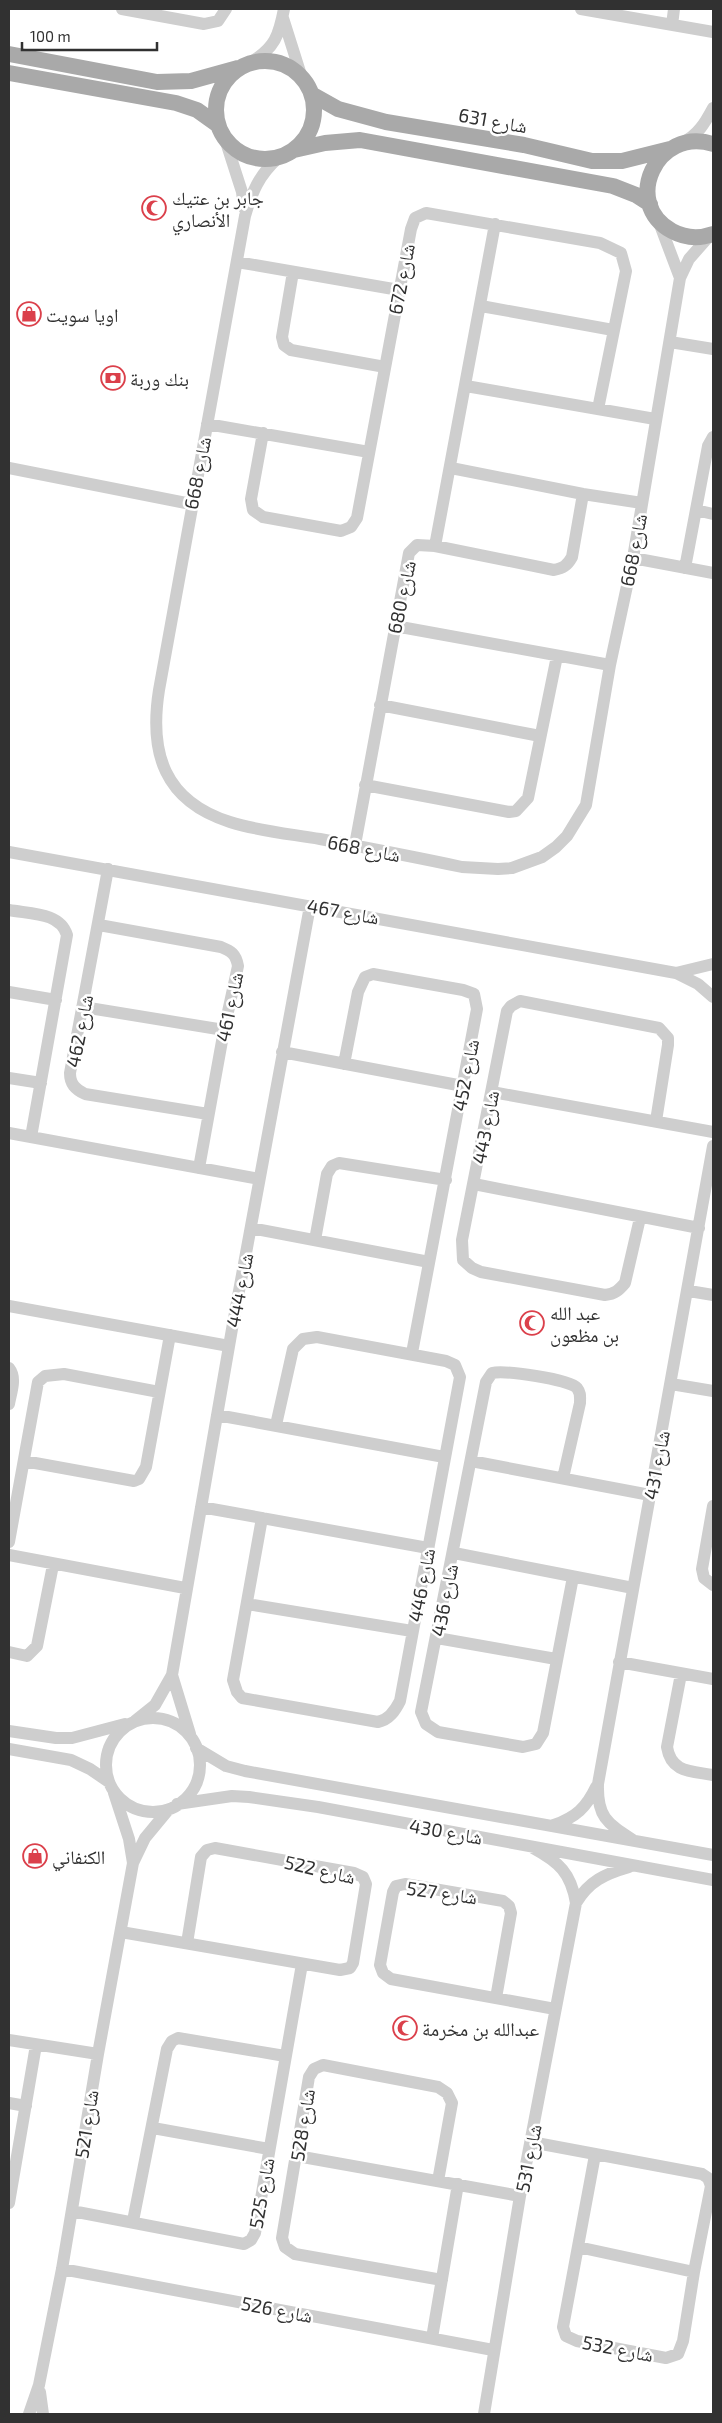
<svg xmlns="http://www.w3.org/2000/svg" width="722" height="2423" viewBox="0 0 722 2423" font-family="'Exo 2','Noto Naskh Arabic',sans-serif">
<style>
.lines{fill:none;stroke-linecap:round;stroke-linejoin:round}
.minor{stroke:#cecece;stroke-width:12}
.major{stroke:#a9a9a9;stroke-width:16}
.labels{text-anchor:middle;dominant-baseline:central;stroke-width:5;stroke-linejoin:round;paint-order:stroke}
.street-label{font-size:19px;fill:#313131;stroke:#fff}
.poi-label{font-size:19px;fill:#313131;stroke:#fff;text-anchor:start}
</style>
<rect width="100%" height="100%" fill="#fff"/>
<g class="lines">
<path class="minor" d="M122,9L204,24L218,21L226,9
M581,9L713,32
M283,18L301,75
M672,25L674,9
M251,62C275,48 279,35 284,9
M225,139L242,192L244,208
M682,143C698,135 705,123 713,108
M278,158C259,175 252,192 245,216L159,690C149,753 164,801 230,822C258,831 291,834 320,839C368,848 415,857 462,867L498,869L512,868L542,857L556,847L567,836L586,805L610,665L633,558L680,278L689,259L711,234
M657,217L680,278
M237,262L399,290
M293,272L282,337L284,345L291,350L385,367
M481,306L613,330
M670,342L713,349
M466,386L655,419
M207,424L369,452
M263,433L251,499L253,510L263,517L341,531L351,527L357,518L411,229L415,218L426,213L600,243L621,253L626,271L598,409
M9,468L191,504
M451,468L583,494L642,503
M696,510L713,514
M435,546L495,224
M633,558L713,573
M685,568L708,446L713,437
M395,626L610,665
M380,705L540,736
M365,785L509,812L516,811L528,798L557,656
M355,845L409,553L417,545L435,546L554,570C563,568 567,566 572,557L583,494
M9,852L676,973L698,984L713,997
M108,869L70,1073C70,1084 75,1089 85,1094L208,1114
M9,910C30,914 60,912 67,935L31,1137
M99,925L221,947C231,951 236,954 238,966L224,1030L199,1168
M676,973L713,964
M9,992L56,1000
M83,1007L224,1030
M282,1052L463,1086
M344,1064L358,992L365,977L373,974L463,990L474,994L477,1009L412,1353
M9,1078L41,1083
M492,1092L713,1132
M9,1133L259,1179
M474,1184L699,1228
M640,1218L625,1283C619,1290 615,1294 605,1295L481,1272L472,1268L463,1260L462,1240L507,1011L511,1006L520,1001L659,1028L668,1038V1045L656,1121
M251,1228L429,1262
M315,1240L327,1174L332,1166L339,1163L446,1180
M689,1291L713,1295
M9,1306L229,1346
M9,1368C17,1378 11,1392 9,1404
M671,1384L713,1391
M217,1415L444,1457
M24,1461L134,1481L139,1479L146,1467L170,1335
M471,1461L650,1495
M563,1478L580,1403C580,1397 581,1393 577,1388C569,1379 504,1370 492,1373L486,1382L421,1712L426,1724L438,1732L523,1747L536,1744L543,1733L573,1577
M713,1506L702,1569L704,1578L713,1585
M201,1507L428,1548
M262,1518L233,1680L237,1692L242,1698L378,1722C389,1720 395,1711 400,1701L460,1377L455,1365L446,1361L317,1337L303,1339L293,1349L276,1425
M9,1542L38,1382L45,1376L64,1374L159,1392
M454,1553L633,1588
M9,1555L185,1588
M247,1604L412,1631
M437,1638L556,1659
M9,1652L27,1656L37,1646L53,1565
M619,1662L713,1679
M681,1674L667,1747C671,1773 692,1771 713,1775
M172,1675L190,1734
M106 1765a47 47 0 1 1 94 0a47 47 0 1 1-94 0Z
M135,1721L155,1705L172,1675L232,1329L310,906
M9,1731L56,1738H72L125,1724
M196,1748L226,1766L245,1771L713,1855
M9,1749L71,1760L90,1769L109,1782
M114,1793L129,1839L133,1863
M177,1804L232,1796L249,1797L318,1807L713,1880
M554,1825C576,1817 586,1808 596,1787
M633,1840C607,1823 597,1817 598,1784L713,1146
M576,1903C589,1881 605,1874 629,1867
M121,1932L340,1970L350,1968L353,1963L366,1884L363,1877L354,1873L215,1848L207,1850L201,1857L187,1943
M496,1998L511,1913L509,1906L503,1901L405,1884L396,1886L393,1892L380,1965L383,1973L391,1979L555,2009
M9,2040L98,2054
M9,2103L26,2106
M153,2128L269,2149
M531,2142L702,2174L708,2178L711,2186L694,2272L683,2341L678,2354L666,2358L577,2341L566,2336L563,2327L595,2155
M297,2156L520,2196
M438,2181L452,2103L447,2093L438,2087L323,2065L314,2069L309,2077L282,2238L285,2247L295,2254L442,2280
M9,2203L36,2045
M72,2211L244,2244L251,2240L255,2233L302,1964
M133,2221L167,2049L172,2041L178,2038L285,2056
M578,2247L694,2272
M62,2269L493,2350
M432,2338L458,2184
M40,2392L43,2414
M29,2414L39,2385L62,2269L98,2054L133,1863L145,1838L169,1809
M484,2414L520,2196L576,1903C571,1873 559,1862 533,1848"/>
<path class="major" d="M9,54L157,82L191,81L238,68
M216 110a49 49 0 1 1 98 0a49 49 0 1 1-98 0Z
M9,73L176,103L197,110L218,125
M313,95L338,109L386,122L524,145L592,161H622L670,149
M713,144C657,126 621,203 672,231C685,238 699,239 713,234
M294,150L325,143L360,140L613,186L636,195L650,204"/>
</g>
<defs>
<g id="mosque-ring" transform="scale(1.25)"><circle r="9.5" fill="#fff" stroke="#db404b" stroke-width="1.5"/><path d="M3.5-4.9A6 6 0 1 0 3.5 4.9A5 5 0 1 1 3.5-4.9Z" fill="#db404b"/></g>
<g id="shop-ring" transform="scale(1.25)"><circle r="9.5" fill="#fff" stroke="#db404b" stroke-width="1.5"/><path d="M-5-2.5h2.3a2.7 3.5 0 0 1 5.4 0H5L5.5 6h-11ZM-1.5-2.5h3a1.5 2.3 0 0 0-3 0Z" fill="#db404b"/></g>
<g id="bank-ring" transform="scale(1.25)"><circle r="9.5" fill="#fff" stroke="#db404b" stroke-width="1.5"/><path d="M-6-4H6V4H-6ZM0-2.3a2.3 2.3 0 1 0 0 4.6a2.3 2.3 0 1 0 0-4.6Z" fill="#db404b"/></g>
</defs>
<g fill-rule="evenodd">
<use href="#mosque-ring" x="154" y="208"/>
<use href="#shop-ring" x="29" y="314"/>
<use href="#bank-ring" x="113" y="378"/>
<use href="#mosque-ring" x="532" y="1323"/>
<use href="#shop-ring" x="35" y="1856"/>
<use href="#mosque-ring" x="405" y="2028"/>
</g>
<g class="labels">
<g class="street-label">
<text transform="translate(493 120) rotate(10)">شارع 631</text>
<text transform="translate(401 279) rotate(-79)">شارع 672</text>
<text transform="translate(197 473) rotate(-79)">شارع 668</text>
<text transform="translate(633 550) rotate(-79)">شارع 668</text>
<text transform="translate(401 597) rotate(-78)">شارع 680</text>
<text transform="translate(364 848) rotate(11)">شارع 668</text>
<text transform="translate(343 911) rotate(10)">شارع 467</text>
<text transform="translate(229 1007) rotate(-78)">شارع 461</text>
<text transform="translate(79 1031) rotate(-79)">شارع 462</text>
<text transform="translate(465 1075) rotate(-79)">شارع 452</text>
<text transform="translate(485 1127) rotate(-79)">شارع 443</text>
<text transform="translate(239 1290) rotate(-79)">شارع 444</text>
<text transform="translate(656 1465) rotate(-79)">شارع 431</text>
<text transform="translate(421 1585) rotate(-79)">شارع 446</text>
<text transform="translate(444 1600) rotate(-79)">شارع 436</text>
<text transform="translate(446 1831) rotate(10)">شارع 430</text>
<text transform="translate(320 1869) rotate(13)">شارع 522</text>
<text transform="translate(442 1892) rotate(8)">شارع 527</text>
<text transform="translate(86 2124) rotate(-81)">شارع 521</text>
<text transform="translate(302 2125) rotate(-81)">شارع 528</text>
<text transform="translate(528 2158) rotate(-79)">شارع 531</text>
<text transform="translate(261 2193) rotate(-80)">شارع 525</text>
<text transform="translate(277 2309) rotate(11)">شارع 526</text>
<text transform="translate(618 2348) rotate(11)">شارع 532</text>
</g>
<g class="poi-label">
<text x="172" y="197">جابر بن عتيك<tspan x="172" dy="22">الأنصاري</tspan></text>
<text x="46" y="314">اويا سويت</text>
<text x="130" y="378">بنك وربة</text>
<text x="550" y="1312">عبد الله<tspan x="550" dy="22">بن مظعون</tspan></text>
<text x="52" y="1856">الكنفاني</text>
<text x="422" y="2028">عبدالله بن مخرمة</text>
</g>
</g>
<rect width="722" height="2423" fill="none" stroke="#313131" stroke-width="20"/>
<path d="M22 42v8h135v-8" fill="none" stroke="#313131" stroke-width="2.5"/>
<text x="30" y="42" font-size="15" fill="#313131" stroke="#ffffff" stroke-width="4" paint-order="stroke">100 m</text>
</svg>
